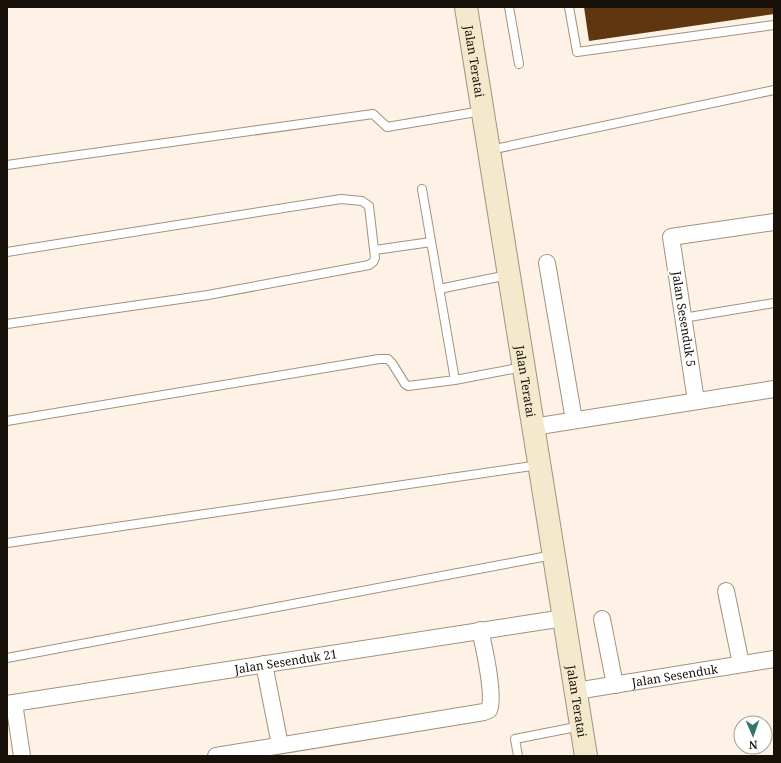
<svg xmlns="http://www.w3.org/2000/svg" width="781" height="763" viewBox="0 0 781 763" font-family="'Noto Serif',serif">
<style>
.building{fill:#603611}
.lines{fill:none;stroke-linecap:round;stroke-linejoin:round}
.lane-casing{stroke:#a2927d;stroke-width:10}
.street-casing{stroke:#a2927d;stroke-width:18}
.secondary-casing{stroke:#a2927d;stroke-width:24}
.lane{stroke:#fff;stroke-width:8}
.street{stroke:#fff;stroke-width:16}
.secondary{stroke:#f3e9cc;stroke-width:22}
.labels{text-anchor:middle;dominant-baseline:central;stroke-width:4;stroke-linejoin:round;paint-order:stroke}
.street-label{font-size:12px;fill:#17110a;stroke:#fff}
</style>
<rect width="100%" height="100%" fill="#fdf2e5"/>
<path class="building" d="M584,7H774V14L589,41Z"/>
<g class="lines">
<g class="lane-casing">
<path id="lane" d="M509,7L519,64
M569,7L577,52L774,25
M490,150L774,90
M7,165L373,114L387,127L482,111
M422,189L455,380
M375,250L431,242
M7,252L341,199L362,201L369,206L375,258L373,262L369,265L208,295L7,324
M439,289L508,275
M683,318L774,303
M7,421L379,359H388L392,363L405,384L408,386L455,380L523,367
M7,543L539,465
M7,658L553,555
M518,756L515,739L581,726"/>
</g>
<g class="street-casing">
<g id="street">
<path d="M547,263L574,420"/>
<path d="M696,401L671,237L774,222"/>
<path d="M533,427L774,389"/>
<path d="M726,591L741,664"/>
<path d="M602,619L615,685"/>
<path d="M264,664L280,745"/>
<path id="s1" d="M576,691L774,659"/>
<path d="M14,703L22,756"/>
<path id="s2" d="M7,704L564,618"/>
<path d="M216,756L484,712L489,710C495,696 484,647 480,630"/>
</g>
</g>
<g class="secondary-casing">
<g id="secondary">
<path id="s3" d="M466,7L586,756"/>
</g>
</g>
<use href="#lane" class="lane"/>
<use href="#street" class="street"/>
<use href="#secondary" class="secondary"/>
</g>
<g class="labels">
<g class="street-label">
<text stroke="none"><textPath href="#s3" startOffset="55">Jalan Teratai</textPath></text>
<text transform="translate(684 319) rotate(81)">Jalan Sesenduk 5</text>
<text stroke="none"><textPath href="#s3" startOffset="379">Jalan Teratai</textPath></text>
<text stroke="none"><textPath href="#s2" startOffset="282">Jalan Sesenduk 21</textPath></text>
<text stroke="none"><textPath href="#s1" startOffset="100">Jalan Sesenduk</textPath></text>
<text stroke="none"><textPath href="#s3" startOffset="703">Jalan Teratai</textPath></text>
</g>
</g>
<rect width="781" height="763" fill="none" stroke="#17110a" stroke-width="16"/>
<g transform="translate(753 735) rotate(178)"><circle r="19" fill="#ffffff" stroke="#a2a09d"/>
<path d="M0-3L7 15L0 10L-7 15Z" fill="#337668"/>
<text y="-6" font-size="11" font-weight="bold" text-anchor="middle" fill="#17110a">N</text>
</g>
</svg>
